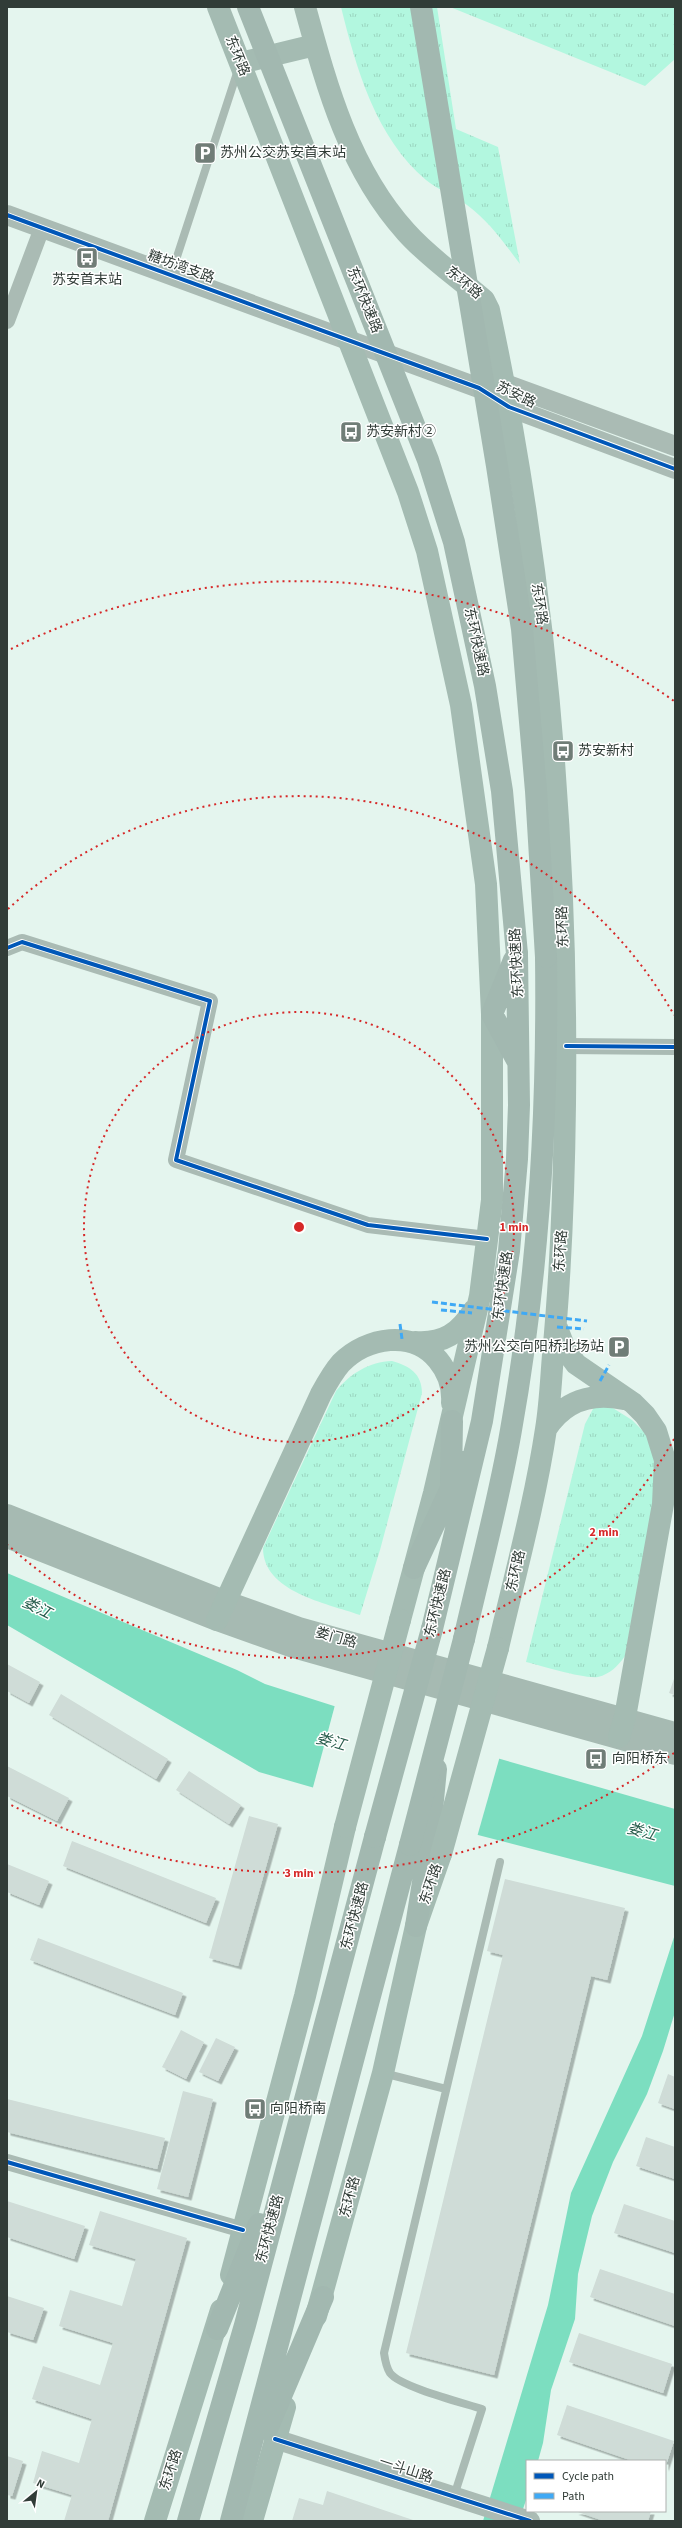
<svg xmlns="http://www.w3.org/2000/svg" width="682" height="2528" viewBox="0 0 682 2528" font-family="'Source Sans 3','Noto Sans SC',sans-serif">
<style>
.park{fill:url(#park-tufts)}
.water{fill:#7cdec0}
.pier{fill:#e4f5ee}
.building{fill:#cfdcd7;filter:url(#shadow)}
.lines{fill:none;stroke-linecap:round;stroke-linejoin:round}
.service{stroke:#aabbb4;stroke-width:8}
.minor{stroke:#aabbb4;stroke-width:16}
.tertiary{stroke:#aabbb4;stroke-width:20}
.secondary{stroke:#a6bab2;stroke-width:22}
.primary{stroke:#a4bbb2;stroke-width:22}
.trunk{stroke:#a2b8b0;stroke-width:22}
.primary-bridge{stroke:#a4bbb2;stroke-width:22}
.trunk-bridge{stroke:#a2b8b0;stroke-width:22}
.quiet{stroke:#3fa9f5;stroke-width:3;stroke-dasharray:6 3;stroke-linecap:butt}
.cycleway-casing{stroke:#fff;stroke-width:6}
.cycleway{stroke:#0057b8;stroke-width:4}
.ring{fill:none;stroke:#d62828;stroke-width:2;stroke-dasharray:2 4}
.labels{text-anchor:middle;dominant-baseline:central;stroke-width:3;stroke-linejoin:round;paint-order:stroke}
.street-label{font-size:14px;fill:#313c37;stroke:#fff}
.poi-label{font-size:14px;fill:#313c37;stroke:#fff;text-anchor:start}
.water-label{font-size:15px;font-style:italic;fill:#295e4d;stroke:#fff}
.centre{fill:#d62828;stroke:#fff;stroke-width:2}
.ring-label{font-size:12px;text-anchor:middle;font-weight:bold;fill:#d62828;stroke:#fff;stroke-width:3;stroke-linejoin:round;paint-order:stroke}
</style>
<defs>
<pattern id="park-tufts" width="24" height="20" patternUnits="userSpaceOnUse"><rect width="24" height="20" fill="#b2f7df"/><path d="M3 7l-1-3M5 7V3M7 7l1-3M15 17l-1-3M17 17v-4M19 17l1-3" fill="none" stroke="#9ad5c0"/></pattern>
<filter id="shadow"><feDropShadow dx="3.5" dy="3.5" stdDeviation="0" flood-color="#0004"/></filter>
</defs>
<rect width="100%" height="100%" fill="#e4f5ee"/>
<path class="park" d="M341,7H437L456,129L498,147L520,264C504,243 489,221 467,205C454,195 438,190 426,180C376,138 356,68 341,7Z
M450,7H675V59L645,86Z
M392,1361C410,1366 422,1374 422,1393L380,1550L360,1615C326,1603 263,1592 263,1548L336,1391C351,1373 369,1362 392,1361Z
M608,1405L632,1420L648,1436L659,1472L625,1656C618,1666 610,1674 598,1677C583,1679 543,1666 526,1662L585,1424L594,1407Z"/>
<path class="water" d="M7,1573L237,1670L265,1684L497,1758L675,1809V1886L478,1835L259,1772L7,1625Z
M675,1934V2012L663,2051L647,2094L613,2162L592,2216L578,2274L575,2319L551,2390L543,2443L538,2461H527V2497L519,2521H483L548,2305L571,2193L642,2036Z"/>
<path class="pier" d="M335,1705L500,1756L477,1837L312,1791Z"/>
<path class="building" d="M7,1664L40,1682L29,1703L7,1691Z
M675,1676V1695L669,1693Z
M61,1694L168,1759L156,1779L49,1715Z
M7,1766L69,1798L57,1821L7,1796Z
M189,1771L241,1805L229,1824L176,1790Z
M249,1816L278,1824L238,1966L209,1958Z
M72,1841L216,1898L206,1923L63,1866Z
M7,1864L49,1881L39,1905L7,1892Z
M505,1879L625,1908L607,1980L591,1976L494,2375L406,2353L503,1955L487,1951Z
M38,1938L183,1993L175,2015L30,1960Z
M181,2030L204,2042L186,2079L162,2067Z
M216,2038L235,2047L218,2081L199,2072Z
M668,2074L675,2077V2109L658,2103Z
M183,2091L213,2099L188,2197L157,2189Z
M7,2099L165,2138L157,2169L7,2132Z
M646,2137L675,2147V2179L636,2166Z
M7,2201L85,2226L74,2259L7,2237Z
M624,2204L675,2221V2253L614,2233Z
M100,2211L187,2238L108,2521H64L72,2495L33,2483L42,2451L79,2463L92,2419L32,2399L43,2366L100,2385L113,2343L59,2326L70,2290L122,2306L136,2259L89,2245Z
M600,2269L675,2294V2326L590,2297Z
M7,2296L44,2308L33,2340L7,2332Z
M579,2333L672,2364L663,2393L569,2362Z
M567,2405L674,2441L665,2468V2461H633L557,2435Z
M7,2456L23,2461L12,2496L7,2495Z
M327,2491L416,2521H292L299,2498L323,2505Z
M575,2511H651L648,2521H604Z"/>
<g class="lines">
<path class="service" d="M171,275L238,70
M383,2073L446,2089
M454,2496L482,2409C464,2403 400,2387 390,2373C386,2367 385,2360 384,2353L500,1862"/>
<path class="minor" d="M7,321L42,228
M7,948L22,942L210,1001L176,1160L368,1225L487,1239
M566,1046L675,1047
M7,2162L243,2230"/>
<path class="tertiary" d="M7,215L479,388L509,407L675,469
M490,386L505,384L675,446
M275,2439L530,2521"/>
<path class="secondary" d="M7,1515L224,1601L299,1628L675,1733
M7,1537L217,1620L293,1647L675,1754"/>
<path class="primary" d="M218,7L408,492L427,551L461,705L486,884L492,1014V1200L480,1296L434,1493L400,1620
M305,7C327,87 349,169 406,232C429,258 458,277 484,300L489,310C545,571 568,837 565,1104C564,1188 561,1271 553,1355C551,1379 550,1405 546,1429C535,1502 515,1575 498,1648
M249,61L315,45
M557,1328L565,1349L576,1364L633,1403L645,1415L656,1431L665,1460L663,1504L625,1717L619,1737
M415,1342C444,1344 459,1333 474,1310
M546,1429C564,1401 592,1392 624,1399
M217,1620L321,1394C327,1383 333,1372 341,1363C367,1337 413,1329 438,1360C448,1372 453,1388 452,1403
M231,2275L305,1996L345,1827
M316,2316L383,2073L416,1926L441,1854
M155,2521L221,2310
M252,2521L285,2407"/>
<path class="trunk" d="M514,960L492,1014L518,1062
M451,1482L452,1421
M414,1568L463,1462
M432,1629L482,1421L509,1251L517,1159L519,1105L517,954
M464,1639C480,1569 499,1500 511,1430C539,1273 548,1116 546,957
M416,1926L428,1851L436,1769
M217,2329L259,2224
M267,2429L323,2297
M188,2521L245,2325L375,1837
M231,2521L410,1845"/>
<path class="primary-bridge" d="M345,1827L400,1620
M441,1854L498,1648"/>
<path class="trunk-bridge" d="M248,7L428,460L454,542L485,686L502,791L517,954
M421,7L497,466L522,629L536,791L546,957
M375,1837L432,1629
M410,1845L464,1639"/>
<path class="quiet" d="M432,1302L587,1321
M441,1310L472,1313
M400,1324L402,1339
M557,1327L584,1329
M600,1381L609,1365"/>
<g class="cycleway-casing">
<path id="cycleway" d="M7,215L479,388L509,407L675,469
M7,948L22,942L210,1001L176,1160L368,1225L487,1239
M566,1046L675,1047
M7,2162L243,2230
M275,2439L530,2521"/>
</g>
<use href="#cycleway" class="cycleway"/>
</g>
<g class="ring">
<circle cx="299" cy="1227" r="215"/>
<path d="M674 1439A431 431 0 0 1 8 1545M8 909A431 431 0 0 1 674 1015"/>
<path d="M674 1753A646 646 0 0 1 11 1805M11 649A646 646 0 0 1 674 701"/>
</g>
<defs>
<g id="parking-square" transform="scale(1.15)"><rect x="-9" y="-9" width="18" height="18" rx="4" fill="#707d77" stroke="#fff"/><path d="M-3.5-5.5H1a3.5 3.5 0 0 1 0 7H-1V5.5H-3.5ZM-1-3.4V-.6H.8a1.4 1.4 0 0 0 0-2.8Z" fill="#fff"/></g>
<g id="bus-square" transform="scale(1.15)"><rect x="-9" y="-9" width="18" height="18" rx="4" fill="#707d77" stroke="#fff"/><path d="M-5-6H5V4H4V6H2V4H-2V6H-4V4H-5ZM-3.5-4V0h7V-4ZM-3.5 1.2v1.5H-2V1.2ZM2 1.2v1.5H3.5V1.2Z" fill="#fff"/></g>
</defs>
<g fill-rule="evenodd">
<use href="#parking-square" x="205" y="153"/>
<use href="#bus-square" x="87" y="258"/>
<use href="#bus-square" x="351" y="432"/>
<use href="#bus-square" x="563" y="751"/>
<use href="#parking-square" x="619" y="1347"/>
<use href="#bus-square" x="596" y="1759"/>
<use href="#bus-square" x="255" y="2109"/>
</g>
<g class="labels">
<g class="street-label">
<text transform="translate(237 56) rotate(68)">东环路</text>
<text transform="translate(181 267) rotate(20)">糖坊湾支路</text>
<text transform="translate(464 283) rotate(40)">东环路</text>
<text transform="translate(364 300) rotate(68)">东环快速路</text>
<text transform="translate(516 395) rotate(26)">苏安路</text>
<text transform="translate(539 604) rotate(82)">东环路</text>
<text transform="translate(476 642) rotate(78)">东环快速路</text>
<text transform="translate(563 927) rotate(-92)">东环路</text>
<text transform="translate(517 963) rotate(-93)">东环快速路</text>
<text transform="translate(561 1251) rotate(-86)">东环路</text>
<text transform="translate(503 1286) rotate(-82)">东环快速路</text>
<text transform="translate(516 1571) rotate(-77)">东环路</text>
<text transform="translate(438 1603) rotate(-76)">东环快速路</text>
<text transform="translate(336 1638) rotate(16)">娄门路</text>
<text transform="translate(431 1884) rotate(-71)">东环路</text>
<text transform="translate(355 1916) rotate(-75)">东环快速路</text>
<text transform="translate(350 2197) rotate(-75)">东环路</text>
<text transform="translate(270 2229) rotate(-75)">东环快速路</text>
<text transform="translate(171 2470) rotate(-72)">东环路</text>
<text transform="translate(406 2470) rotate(18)">一斗山路</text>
</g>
<g class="poi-label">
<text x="220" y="153">苏州公交苏安首末站</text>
<text x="87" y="280" text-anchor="middle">苏安首末站</text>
<text x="366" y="432">苏安新村②</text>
<text x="578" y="751">苏安新村</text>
<text x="604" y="1347" text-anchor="end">苏州公交向阳桥北场站</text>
<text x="612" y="1759">向阳桥东</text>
<text x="270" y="2109">向阳桥南</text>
</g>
<g class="water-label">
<text transform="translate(37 1608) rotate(27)">娄江</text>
<text transform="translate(331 1742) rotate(16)">娄江</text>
<text transform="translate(642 1832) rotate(16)">娄江</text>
</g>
</g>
<circle cx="299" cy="1227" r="6" class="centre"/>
<g class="ring-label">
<text x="514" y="1231">1 min</text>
<text x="604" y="1536">2 min</text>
<text x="299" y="1877">3 min</text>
</g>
<rect width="682" height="2528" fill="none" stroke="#313c37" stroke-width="16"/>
<rect x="526" y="2460" width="140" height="52" fill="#ffffff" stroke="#adb1af"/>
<rect x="534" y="2473" width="20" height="6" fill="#0057b8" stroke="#adb1af"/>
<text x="562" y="2480" font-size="12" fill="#313c37">Cycle path</text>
<rect x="534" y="2493" width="20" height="6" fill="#3fa9f5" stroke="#adb1af"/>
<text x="562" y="2500" font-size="12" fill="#313c37">Path</text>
<g transform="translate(36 2492) rotate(29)" stroke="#ffffff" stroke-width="3" paint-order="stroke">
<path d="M0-3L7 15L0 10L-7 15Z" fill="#313c37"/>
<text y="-6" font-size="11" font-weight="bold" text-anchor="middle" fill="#313c37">N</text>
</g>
</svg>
